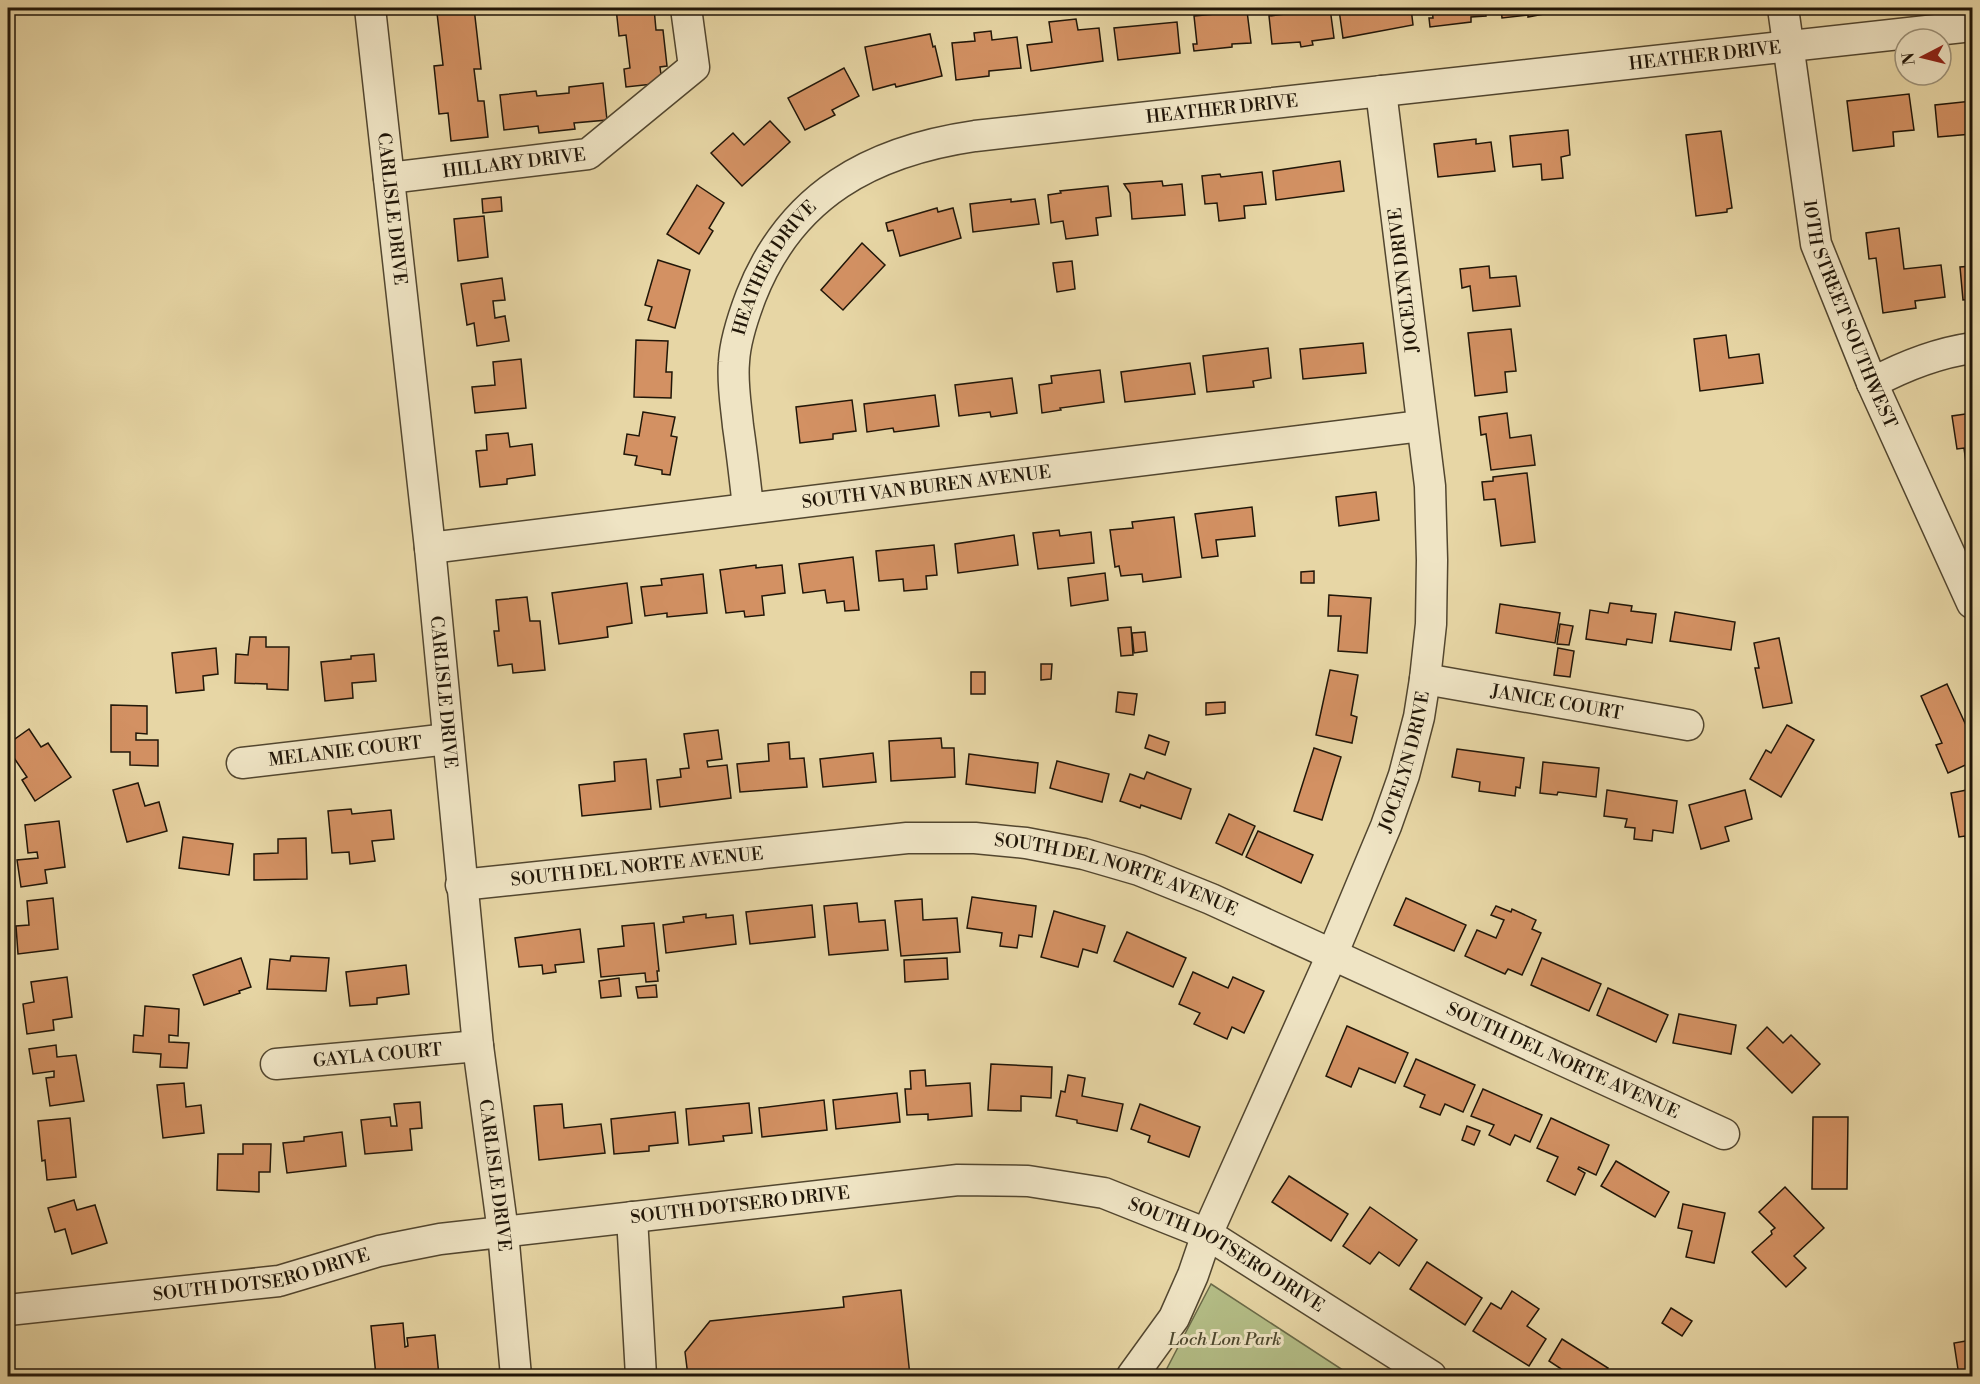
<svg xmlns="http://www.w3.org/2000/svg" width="1980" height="1384" font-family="'Libre Bodoni',serif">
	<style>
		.green { fill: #b4be87; stroke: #6a6a48; stroke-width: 1.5 }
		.building { fill: #d39163; stroke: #211608; stroke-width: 1.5 }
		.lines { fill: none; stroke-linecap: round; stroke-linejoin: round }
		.minor-casing { stroke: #52462f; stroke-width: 33 }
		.minor { stroke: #efe4c4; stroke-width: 30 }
		.labels { text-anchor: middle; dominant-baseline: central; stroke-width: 6; stroke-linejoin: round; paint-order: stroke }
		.street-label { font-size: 18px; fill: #211608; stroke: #efe4c4 }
		.park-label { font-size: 18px; font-style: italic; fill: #4d482e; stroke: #efe4c4 }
	</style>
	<rect width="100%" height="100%" fill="#e7d6a5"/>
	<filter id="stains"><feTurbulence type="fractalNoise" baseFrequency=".00333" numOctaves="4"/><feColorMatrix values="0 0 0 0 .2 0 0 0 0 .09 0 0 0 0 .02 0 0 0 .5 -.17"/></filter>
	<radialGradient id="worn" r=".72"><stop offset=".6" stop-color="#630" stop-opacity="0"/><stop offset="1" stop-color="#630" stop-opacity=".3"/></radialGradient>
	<polygon class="green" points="1211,1284 1352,1376 1163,1376"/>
	<g class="building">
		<polygon points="428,8 474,8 481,69 474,69 478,101 484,101 488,137 451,141 448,113 439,114 434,66 443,65 437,13 429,14"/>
		<polygon points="616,8 654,8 656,30 663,30 667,66 660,67 662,83 626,87 624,69 630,68 626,35 619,36"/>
		<polygon points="1330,8 1334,38 1312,41 1313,45 1301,47 1300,42 1272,44 1269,16"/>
		<polygon points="1359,8 1411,8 1413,25 1343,38 1339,10"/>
		<polygon points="1432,8 1485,8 1486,16 1471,17 1471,22 1430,27 1429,18 1433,18"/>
		<polygon points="1501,8 1560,8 1560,11 1528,17 1528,15 1502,18"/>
		<polygon points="1247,11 1251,43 1232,44 1232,47 1194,51 1193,44 1197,44 1194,16"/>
		<polygon points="1076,19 1078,30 1099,28 1103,61 1031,71 1027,45 1052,42 1049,22"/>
		<polygon points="1177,22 1180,53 1118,60 1114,28"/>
		<polygon points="991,31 992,40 1017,37 1021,68 989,71 989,76 956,80 952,43 975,41 974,33"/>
		<polygon points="930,34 933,47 935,46 942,76 896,87 895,84 873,90 865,47"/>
		<polygon points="844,68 859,96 832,110 835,115 805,130 788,98"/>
		<polygon points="603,83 607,120 574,123 575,129 539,133 538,126 504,130 500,95 536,91 537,96 569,93 569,87"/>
		<polygon points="1909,94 1914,130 1893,132 1894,146 1853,151 1847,101"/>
		<polygon points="1972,101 1972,134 1938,137 1935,105"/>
		<polygon points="770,121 790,142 742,186 711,153 733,133 744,145"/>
		<polygon points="1568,130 1570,155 1561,157 1563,178 1542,180 1541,164 1513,167 1510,136"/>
		<polygon points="1721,131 1732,208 1727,209 1727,212 1696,216 1686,135"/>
		<polygon points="1476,139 1476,144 1491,142 1495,171 1438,177 1434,144"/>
		<polygon points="1340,161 1344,191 1276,200 1273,171"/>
		<polygon points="1262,172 1266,204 1244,206 1245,218 1219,221 1217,203 1205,204 1202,176 1220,174 1221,177"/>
		<polygon points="1162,181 1163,186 1182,184 1185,215 1132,219 1130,193 1124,184"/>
		<polygon points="697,185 724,203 709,228 713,231 699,254 667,234"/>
		<polygon points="1108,186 1111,216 1096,218 1098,235 1066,239 1063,221 1051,223 1048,195 1061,193 1060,191"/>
		<polygon points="501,197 502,211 483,213 482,199"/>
		<polygon points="1011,199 1011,202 1035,199 1039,224 973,232 970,204"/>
		<polygon points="937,208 938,212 953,208 961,238 900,256 893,230 888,231 886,223"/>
		<polygon points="484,216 488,257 458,261 454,219"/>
		<polygon points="1899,228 1904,269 1941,265 1945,297 1915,301 1916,308 1883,313 1876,258 1869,259 1866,233"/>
		<polygon points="862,243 885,265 843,310 821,290"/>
		<polygon points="658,260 690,270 675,328 648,320 652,307 645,305"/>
		<polygon points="1072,261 1075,289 1057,292 1053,263"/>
		<polygon points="1489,266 1490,278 1516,276 1520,306 1473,311 1470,286 1462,288 1460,269"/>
		<polygon points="1972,266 1972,299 1963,300 1960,267"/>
		<polygon points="502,278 505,300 493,301 495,318 505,316 509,341 477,346 474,323 467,325 461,284"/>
		<polygon points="1511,329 1516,371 1505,372 1507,392 1475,396 1468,333"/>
		<polygon points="1726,335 1729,358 1759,354 1763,383 1700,391 1694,339"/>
		<polygon points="636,340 668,341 666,372 672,372 671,398 634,397"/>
		<polygon points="1363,343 1366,373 1303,379 1300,349"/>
		<polygon points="1268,348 1271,378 1253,381 1254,387 1207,392 1203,356"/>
		<polygon points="521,359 526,408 475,413 472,387 495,385 493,362"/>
		<polygon points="1190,363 1195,394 1125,402 1121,372"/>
		<polygon points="1100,370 1104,402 1060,408 1061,410 1042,413 1039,385 1052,383 1051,376"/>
		<polygon points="1012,378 1017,413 991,417 990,412 959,416 955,385"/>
		<polygon points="935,395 939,426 894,432 893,428 867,432 864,404"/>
		<polygon points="852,400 856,431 833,434 833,439 800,443 796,407"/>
		<polygon points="643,412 675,417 671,436 677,437 670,475 662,474 662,470 635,465 637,456 624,454 627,434 639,436"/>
		<polygon points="1507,413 1510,438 1531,435 1535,465 1491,470 1486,434 1481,435 1479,417"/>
		<polygon points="1972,413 1972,485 1969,485 1964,448 1957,449 1952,416"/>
		<polygon points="508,433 510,447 532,444 535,475 507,479 507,484 480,487 476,451 487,450 486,435"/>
		<polygon points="1527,473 1535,542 1501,546 1495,499 1484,500 1482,482 1493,481 1493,477"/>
		<polygon points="1376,492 1379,520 1339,526 1336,497"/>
		<polygon points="1252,507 1255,536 1216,540 1218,556 1202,558 1195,514"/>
		<polygon points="1174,517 1181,577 1143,582 1142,574 1121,576 1119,566 1115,567 1110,530 1133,528 1132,522"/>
		<polygon points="1059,530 1060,536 1091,532 1094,563 1038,569 1033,533"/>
		<polygon points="1014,535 1018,565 958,573 955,544"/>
		<polygon points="934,545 937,575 926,576 927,589 904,591 903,579 879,581 876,551"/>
		<polygon points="853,557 859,610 845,611 844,601 827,603 825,590 803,593 799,564"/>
		<polygon points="756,565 756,568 782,565 785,593 762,596 764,615 745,617 744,611 726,613 720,570"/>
		<polygon points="1314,571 1314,583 1301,583 1301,572"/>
		<polygon points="1105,573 1108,600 1071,606 1068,578"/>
		<polygon points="703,574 707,613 667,617 667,613 645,616 641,587 662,585 661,579"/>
		<polygon points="627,583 632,623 607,627 608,637 559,644 552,593"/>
		<polygon points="1329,595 1371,598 1367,653 1338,651 1341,616 1328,616"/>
		<polygon points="527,597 530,621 540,621 545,670 513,673 512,664 498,666 494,631 499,631 496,600"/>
		<polygon points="1610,603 1632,606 1631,611 1656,614 1652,643 1627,639 1626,645 1586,639 1590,610 1608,613"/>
		<polygon points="1500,604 1560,613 1555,643 1496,633"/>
		<polygon points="1675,612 1735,622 1731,650 1670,641"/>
		<polygon points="1560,624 1573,626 1569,645 1557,644"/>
		<polygon points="1131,627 1133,655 1121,656 1118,628"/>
		<polygon points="1145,632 1147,651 1134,653 1132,633"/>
		<polygon points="250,637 266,637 266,647 289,647 288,690 267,689 267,684 235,683 236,654 248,655"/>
		<polygon points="1779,638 1792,703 1763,708 1755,668 1759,668 1754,643"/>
		<polygon points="216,648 218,674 203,676 204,690 176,693 172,653"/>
		<polygon points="1558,648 1574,651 1570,677 1554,675"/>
		<polygon points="374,654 376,681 352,683 353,698 325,701 321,662 351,659 351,656"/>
		<polygon points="1041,664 1052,664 1051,679 1041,680"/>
		<polygon points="1330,670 1358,675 1351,715 1357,717 1352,743 1316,735"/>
		<rect x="971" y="672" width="14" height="22"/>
		<polygon points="1947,684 1970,734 1966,735 1972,749 1972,762 1948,773 1936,745 1942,743 1921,696"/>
		<polygon points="1118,692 1137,694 1134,715 1116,712"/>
		<polygon points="1225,702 1225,713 1206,715 1206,703"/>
		<polygon points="111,705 147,706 147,734 136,733 136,740 158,740 158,766 130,765 130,752 111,752"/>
		<polygon points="1787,725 1814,740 1781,797 1750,779 1766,750 1771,753"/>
		<polygon points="29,729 41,747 48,743 71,777 35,801 22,780 27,777 8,749 8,744"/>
		<polygon points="718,730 722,759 707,761 708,767 727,765 731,798 660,807 657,780 681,777 680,769 689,768 684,734"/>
		<polygon points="1149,735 1169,742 1165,755 1145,748"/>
		<polygon points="941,738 942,748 954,748 955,777 891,781 889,741"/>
		<polygon points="789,742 790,759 804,758 807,787 740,792 737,764 769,761 768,744"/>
		<polygon points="1314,748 1341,757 1322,820 1294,811"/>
		<polygon points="1457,749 1524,758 1520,788 1516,787 1515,796 1479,791 1480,782 1452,777"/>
		<polygon points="873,753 876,782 823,787 820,759"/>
		<polygon points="969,754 1038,763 1035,793 966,784"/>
		<polygon points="646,759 651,809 582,816 579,785 615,781 614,762"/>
		<polygon points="1057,761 1109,774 1102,802 1050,788"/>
		<polygon points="1543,762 1599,768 1596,797 1558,792 1557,795 1540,793"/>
		<polygon points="1147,772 1191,789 1181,819 1141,805 1140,808 1120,801 1130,774 1144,779"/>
		<polygon points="138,783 145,806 159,802 167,831 127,842 113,790"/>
		<polygon points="1972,789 1972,853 1968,854 1965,836 1959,837 1951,793"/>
		<polygon points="1607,790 1677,801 1673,833 1653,830 1652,841 1634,839 1635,828 1625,827 1627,819 1604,816"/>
		<polygon points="1745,790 1752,819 1725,827 1729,841 1701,849 1689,805"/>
		<polygon points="351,809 352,814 391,810 394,839 372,841 375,861 350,864 349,852 332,853 328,811"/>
		<polygon points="1229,814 1255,826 1242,855 1216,843"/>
		<polygon points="59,821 65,867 45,870 47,883 21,887 17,860 38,858 37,852 28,853 25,825"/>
		<polygon points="1258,831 1313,855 1301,883 1246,857"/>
		<polygon points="183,837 233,844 229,875 179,868"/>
		<polygon points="306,838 307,879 254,880 254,854 278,853 278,839"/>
		<polygon points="1972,883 1972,928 1968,884"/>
		<polygon points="972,897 1036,906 1032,937 1019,935 1017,948 1000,946 1002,933 967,928"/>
		<polygon points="53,898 58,949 18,954 16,926 29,925 27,901"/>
		<polygon points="1406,898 1466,925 1454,951 1394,925"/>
		<polygon points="922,899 923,920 957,918 960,952 901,956 895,901"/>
		<polygon points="857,903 859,922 885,920 888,950 829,955 824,906"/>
		<polygon points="812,905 815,937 750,944 746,912"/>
		<polygon points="1496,906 1511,912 1512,909 1536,920 1532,929 1541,933 1522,975 1508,969 1505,974 1465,956 1477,930 1496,938 1504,920 1491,915"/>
		<polygon points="1054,911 1105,926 1097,953 1083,949 1078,967 1041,957"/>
		<polygon points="706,914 706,918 733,915 736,944 666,953 663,925 684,922 683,917"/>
		<polygon points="654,923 659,971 657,971 658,981 646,982 645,973 601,977 598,949 624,946 622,926"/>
		<polygon points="580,929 584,962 555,965 556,972 543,974 542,965 519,967 515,938"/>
		<polygon points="1127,932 1186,958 1173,987 1114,961"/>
		<polygon points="291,956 329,958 326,991 267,989 270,959 290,961"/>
		<polygon points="241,958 251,987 239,991 240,993 204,1005 193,975"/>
		<polygon points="947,958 948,979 905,982 904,960"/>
		<polygon points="1542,958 1601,984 1589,1011 1531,985"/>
		<polygon points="406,965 409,994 377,998 377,1004 350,1006 346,972"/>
		<polygon points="1193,972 1228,988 1233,977 1264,991 1244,1033 1232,1027 1227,1039 1194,1024 1200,1013 1179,1004"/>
		<polygon points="67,977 72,1017 53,1020 54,1030 27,1034 23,1004 34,1002 31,982"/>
		<polygon points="619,978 621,996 601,998 599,981"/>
		<polygon points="656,985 657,997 638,998 636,987"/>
		<polygon points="1608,988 1668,1015 1656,1042 1597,1015"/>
		<polygon points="145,1006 179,1009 178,1036 169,1035 169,1042 189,1043 187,1068 160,1067 161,1054 133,1052 134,1035 143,1036"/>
		<polygon points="1679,1014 1736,1025 1731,1054 1673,1043"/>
		<polygon points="1347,1026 1408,1053 1395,1083 1359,1068 1351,1087 1326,1076"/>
		<polygon points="1767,1027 1783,1043 1791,1035 1820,1064 1792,1093 1747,1048"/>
		<polygon points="56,1045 57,1057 76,1055 84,1101 50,1106 46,1078 54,1077 54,1071 33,1074 29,1049"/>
		<polygon points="1416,1059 1475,1085 1463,1112 1445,1104 1440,1115 1420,1107 1425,1095 1404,1086"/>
		<polygon points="991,1064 1052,1067 1051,1098 1021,1096 1021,1111 988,1110"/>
		<polygon points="925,1070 926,1086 970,1083 972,1116 928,1120 928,1114 907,1115 905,1089 911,1089 910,1071"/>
		<polygon points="1068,1075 1085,1078 1082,1096 1123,1104 1117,1131 1077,1123 1077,1120 1056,1116 1061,1091 1065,1092"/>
		<polygon points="184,1083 186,1107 201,1105 204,1133 163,1138 157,1085"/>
		<polygon points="1483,1089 1542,1115 1530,1142 1515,1135 1510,1145 1489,1135 1494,1125 1471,1116"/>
		<polygon points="897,1093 900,1122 836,1129 833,1100"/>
		<polygon points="824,1100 827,1130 762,1137 759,1108"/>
		<polygon points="420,1102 422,1128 410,1129 412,1150 365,1154 361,1120 390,1117 391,1126 397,1126 394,1104"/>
		<polygon points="749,1103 752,1133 723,1136 724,1141 689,1145 686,1109"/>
		<polygon points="562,1104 564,1128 601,1124 605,1153 539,1160 534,1106"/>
		<polygon points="1140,1104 1200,1127 1189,1157 1148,1142 1150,1136 1131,1129"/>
		<polygon points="675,1112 678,1143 649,1146 649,1151 614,1154 611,1119"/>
		<polygon points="1813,1117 1848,1117 1847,1189 1812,1189"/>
		<polygon points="70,1118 76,1177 47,1180 45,1160 42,1161 38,1121"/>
		<polygon points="1551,1118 1609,1145 1596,1175 1579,1167 1578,1169 1585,1173 1575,1195 1547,1181 1558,1157 1537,1148"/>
		<polygon points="1467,1126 1480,1131 1474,1145 1462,1140"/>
		<polygon points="342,1132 346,1166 287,1173 283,1143 304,1141 304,1137"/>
		<polygon points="243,1144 271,1144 270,1172 259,1172 259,1192 217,1190 218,1154 243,1154"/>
		<polygon points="1616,1161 1669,1192 1655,1217 1601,1186"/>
		<polygon points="1289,1176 1348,1214 1331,1241 1272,1202"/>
		<polygon points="1785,1187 1824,1228 1794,1256 1806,1268 1786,1287 1752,1252 1772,1234 1771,1231 1775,1228 1759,1212"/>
		<polygon points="74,1200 77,1210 95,1205 107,1243 72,1254 65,1229 55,1232 48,1208"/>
		<polygon points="1683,1204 1725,1213 1714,1263 1686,1257 1692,1231 1678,1228"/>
		<polygon points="1370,1207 1417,1240 1399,1266 1379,1252 1370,1264 1343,1246"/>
		<polygon points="1427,1262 1482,1298 1465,1325 1410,1289"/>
		<polygon points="901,1290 910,1376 688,1376 685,1352 710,1321 844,1307 843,1297"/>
		<polygon points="1512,1291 1539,1309 1527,1326 1546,1339 1529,1366 1473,1331 1491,1303 1501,1309"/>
		<polygon points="1671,1308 1692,1321 1682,1336 1662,1323"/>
		<polygon points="403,1323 405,1347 408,1346 407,1338 435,1335 439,1376 376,1376 371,1326"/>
		<polygon points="1562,1339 1608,1368 1603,1376 1568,1376 1569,1374 1549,1361"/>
		<polygon points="1972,1340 1972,1374 1959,1376 1954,1343"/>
	</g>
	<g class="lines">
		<defs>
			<g id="minor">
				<path id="s1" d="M370,8L430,548L478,1046L503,1232L516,1376"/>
				<path id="s2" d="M1783,8L1816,244L1872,383L1972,603"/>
				<path id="s3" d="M389,178L588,154L694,67L686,8"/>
				<path d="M1872,383C1904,366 1937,353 1972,348"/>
				<path id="s4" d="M748,507C745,480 742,453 738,426C736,405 732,383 734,362C735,340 743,317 751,296C791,194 872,151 975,136L1972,26"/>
				<path id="s5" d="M430,548L1421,426"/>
				<path id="s6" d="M1425,679L1688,725"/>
				<path id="s7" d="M242,763L448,739"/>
				<path id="s8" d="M461,885L907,838H975L1026,843L1084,854L1139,870L1211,899L1724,1134"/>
				<path id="s9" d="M276,1064L478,1046"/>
				<polyline points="632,1217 641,1376"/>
				<path id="s10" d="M8,1310L279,1281L379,1251L440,1239L958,1180L1028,1181L1104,1193L1207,1234L1431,1376"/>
				<path id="s11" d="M1132,1376L1174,1318L1193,1275L1207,1234L1332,955L1386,826L1404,775L1419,717L1425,679L1431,624L1432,560L1430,486L1381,91"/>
			</g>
		</defs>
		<use href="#minor" class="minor-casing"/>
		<use href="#minor" class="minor"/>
	</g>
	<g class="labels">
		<g class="street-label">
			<text stroke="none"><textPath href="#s4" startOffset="1239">HEATHER DRIVE</textPath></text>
			<text stroke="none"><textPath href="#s4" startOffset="753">HEATHER DRIVE</textPath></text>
			<text stroke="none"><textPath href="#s3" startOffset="126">HILLARY DRIVE</textPath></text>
			<text stroke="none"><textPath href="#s1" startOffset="202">CARLISLE DRIVE</textPath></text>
			<text stroke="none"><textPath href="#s4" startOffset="250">HEATHER DRIVE</textPath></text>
			<text transform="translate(1404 280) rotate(-97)">JOCELYN DRIVE</text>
			<text stroke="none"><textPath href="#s2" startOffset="315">10TH STREET SOUTHWEST</textPath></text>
			<text stroke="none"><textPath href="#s5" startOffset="500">SOUTH VAN BUREN AVENUE</textPath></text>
			<text stroke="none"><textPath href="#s1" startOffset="688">CARLISLE DRIVE</textPath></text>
			<text stroke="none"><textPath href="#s6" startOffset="134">JANICE COURT</textPath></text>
			<text stroke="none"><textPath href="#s7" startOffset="104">MELANIE COURT</textPath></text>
			<text stroke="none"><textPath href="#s11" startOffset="675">JOCELYN DRIVE</textPath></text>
			<text stroke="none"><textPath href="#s8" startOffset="177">SOUTH DEL NORTE AVENUE</textPath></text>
			<text stroke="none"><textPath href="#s8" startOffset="663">SOUTH DEL NORTE AVENUE</textPath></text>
			<text stroke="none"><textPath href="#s9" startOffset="102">GAYLA COURT</textPath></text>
			<text stroke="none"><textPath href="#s8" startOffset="1149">SOUTH DEL NORTE AVENUE</textPath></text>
			<text stroke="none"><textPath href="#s1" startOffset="1174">CARLISLE DRIVE</textPath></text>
			<text stroke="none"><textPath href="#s10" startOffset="741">SOUTH DOTSERO DRIVE</textPath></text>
			<text stroke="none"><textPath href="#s10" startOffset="1245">SOUTH DOTSERO DRIVE</textPath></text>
			<text stroke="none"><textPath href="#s10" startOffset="256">SOUTH DOTSERO DRIVE</textPath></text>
		</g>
		<g class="park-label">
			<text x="1225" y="1339">Loch Lon Park</text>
		</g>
	</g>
	<rect width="1980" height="1384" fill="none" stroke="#e7d6a5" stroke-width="30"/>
	<rect x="9" y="9" width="1962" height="1366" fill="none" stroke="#211608" stroke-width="3"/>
	<rect x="15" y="15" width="1950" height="1354" fill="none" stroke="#211608" stroke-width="1.5"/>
	<g transform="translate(1923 57) rotate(263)"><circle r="28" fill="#efe4c4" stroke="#9d9279" stroke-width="1.5"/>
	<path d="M0-4.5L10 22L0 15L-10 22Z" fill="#8f2418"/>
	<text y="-9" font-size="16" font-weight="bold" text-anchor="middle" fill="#211608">N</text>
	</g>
	<rect width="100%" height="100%" filter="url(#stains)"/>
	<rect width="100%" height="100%" fill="url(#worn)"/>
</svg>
